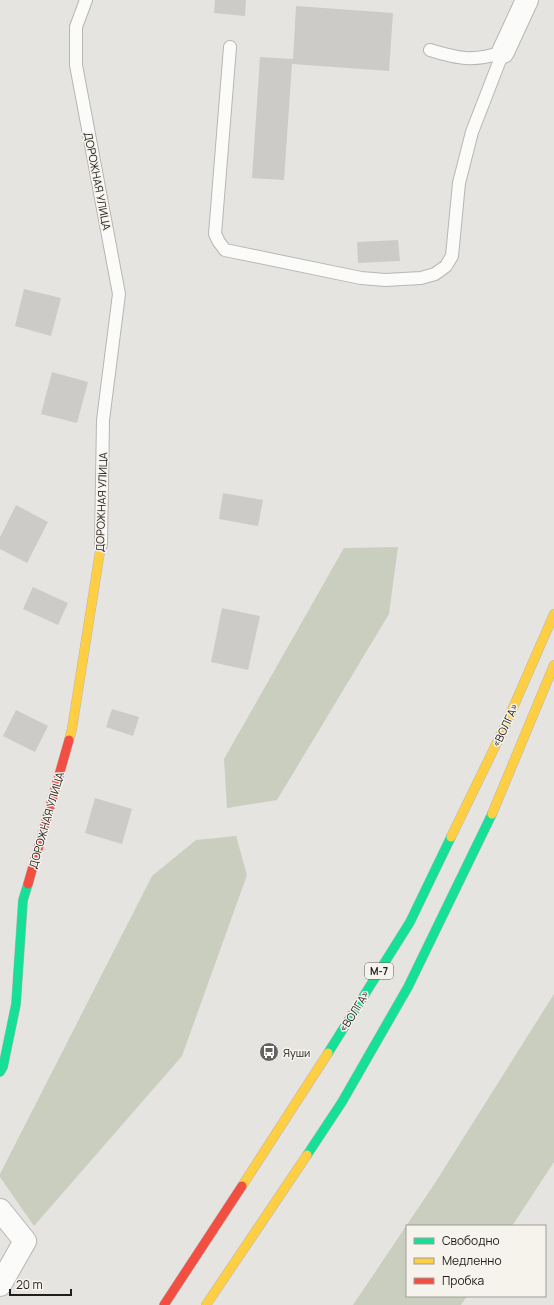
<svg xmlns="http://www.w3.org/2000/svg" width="554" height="1305" font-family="Manrope,sans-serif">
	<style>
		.green { fill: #c9cebf }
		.building { fill: #cdcbc8 }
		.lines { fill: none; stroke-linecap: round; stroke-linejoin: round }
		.lane-casing { stroke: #b7b6b3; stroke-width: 14 }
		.street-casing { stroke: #b7b6b3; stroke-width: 24 }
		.fast-casing { stroke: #b7b6b3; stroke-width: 10 }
		.slow-casing { stroke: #b7b6b3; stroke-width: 10 }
		.jam-casing { stroke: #b7b6b3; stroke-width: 10 }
		.lane { stroke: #fbfbfa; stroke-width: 12 }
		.street { stroke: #fbfbfa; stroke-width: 22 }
		.fast { stroke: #16e098; stroke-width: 9 }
		.slow { stroke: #ffcf43; stroke-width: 9 }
		.jam { stroke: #f24e42; stroke-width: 9 }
		.labels { text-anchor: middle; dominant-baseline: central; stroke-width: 3; stroke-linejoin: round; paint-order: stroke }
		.shield { fill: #f6f2ec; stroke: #605e5a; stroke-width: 1 }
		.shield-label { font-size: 10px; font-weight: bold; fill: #1f1e1c }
		.street-label { font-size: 11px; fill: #1f1e1c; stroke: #f6f2ec }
		.poi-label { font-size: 11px; fill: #1f1e1c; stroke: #f6f2ec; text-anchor: start }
	</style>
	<rect width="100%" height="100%" fill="#e6e4e1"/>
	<g class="green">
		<polygon points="398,547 389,614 277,800 227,808 224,759 344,548"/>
		<polygon points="236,836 247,875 182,1056 34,1226 0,1177 0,1174 152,876 196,840"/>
		<polygon points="554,994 554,1162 512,1226 407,1226 407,1296 467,1296 461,1305 353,1305 435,1183"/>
	</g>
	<g class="building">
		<polygon points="215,0 246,0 245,16 214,13"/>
		<polygon points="296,6 393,13 389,71 292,64 284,180 252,178 260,57 293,59"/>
		<polygon points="398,240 400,261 358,263 357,242"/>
		<polygon points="24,289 61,298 51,336 15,326"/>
		<polygon points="52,372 88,382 77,423 41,414"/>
		<polygon points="223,493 263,500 258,526 219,519"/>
		<polygon points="16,505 48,522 27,563 0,549 0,537"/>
		<polygon points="33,587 68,603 58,625 23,609"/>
		<polygon points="222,608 260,616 248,670 211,662"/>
		<polygon points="112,709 139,717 133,736 106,727"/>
		<polygon points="16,710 48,726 35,752 3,736"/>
		<polygon points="95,798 132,809 122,844 85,833"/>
	</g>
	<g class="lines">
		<defs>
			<g id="lane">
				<polyline points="86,0 76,27 76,65 119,294 103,420 101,545"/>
				<polyline points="230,47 215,234 219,242 225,250 361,278 385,280 421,278 435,274 446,266 452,256 459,183 472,132 503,52"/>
				<path d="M430,50C460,59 473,62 503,52"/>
			</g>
			<g id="street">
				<polyline points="503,52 527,0"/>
				<polyline points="0,1210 25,1241 0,1285"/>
			</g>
			<g id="fast">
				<polyline points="328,1053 410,922 451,837"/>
				<polyline points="0,1072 3,1067 16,1004 23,900 28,884"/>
				<polyline points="307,1155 342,1102 408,987 492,814"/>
			</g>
			<g id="slow">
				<polyline points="69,740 72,729 101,545"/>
				<polyline points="492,814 554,665"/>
				<polyline points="451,837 505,726 554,614"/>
				<polyline points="242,1186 328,1053"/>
				<polyline points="206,1305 307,1155"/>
			</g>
			<g id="jam">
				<polyline points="28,884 69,740"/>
				<polyline points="164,1305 242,1186"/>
			</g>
		</defs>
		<use href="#lane" class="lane-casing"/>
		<use href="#street" class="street-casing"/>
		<use href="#fast" class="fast-casing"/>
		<use href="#slow" class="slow-casing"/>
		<use href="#jam" class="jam-casing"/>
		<use href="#lane" class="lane"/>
		<use href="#street" class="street"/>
		<use href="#fast" class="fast"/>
		<use href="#slow" class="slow"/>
		<use href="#jam" class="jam"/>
	</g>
	<defs>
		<symbol id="bus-disc" viewBox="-11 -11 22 22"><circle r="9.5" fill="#656361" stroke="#f6f2ec"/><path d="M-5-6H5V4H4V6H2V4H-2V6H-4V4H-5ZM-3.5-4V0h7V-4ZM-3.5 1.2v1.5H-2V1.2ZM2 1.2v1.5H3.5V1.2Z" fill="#fff"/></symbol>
	</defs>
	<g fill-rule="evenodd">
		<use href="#bus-disc" x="258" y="1041" width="22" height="22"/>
	</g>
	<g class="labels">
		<rect class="shield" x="365" y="963" width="28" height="16" rx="3"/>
		<g class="shield-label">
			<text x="379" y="971">М-7</text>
		</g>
		<g class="street-label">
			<text transform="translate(98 181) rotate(79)">ДОРОЖНАЯ УЛИЦА</text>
			<text transform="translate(101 502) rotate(-88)">ДОРОЖНАЯ УЛИЦА</text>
			<text transform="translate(505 725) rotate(-65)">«ВОЛГА»</text>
			<text transform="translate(46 820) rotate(-74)">ДОРОЖНАЯ УЛИЦА</text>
			<text transform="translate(354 1011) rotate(-58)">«ВОЛГА»</text>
		</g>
		<g class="poi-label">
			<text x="283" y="1052">Яуши</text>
		</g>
	</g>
	<rect x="406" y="1225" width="140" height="72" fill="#f6f2ec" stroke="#a09d99"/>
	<rect x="414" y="1238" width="20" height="6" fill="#16e098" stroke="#a09d99"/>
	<text x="442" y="1245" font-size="12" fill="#1f1e1c">Свободно</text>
	<rect x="414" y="1258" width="20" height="6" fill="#ffcf43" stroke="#a09d99"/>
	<text x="442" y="1265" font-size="12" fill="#1f1e1c">Медленно</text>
	<rect x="414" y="1278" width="20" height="6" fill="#f24e42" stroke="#a09d99"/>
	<text x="442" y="1285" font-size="12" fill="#1f1e1c">Пробка</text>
	<path d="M10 1289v6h61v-6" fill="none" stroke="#1f1e1c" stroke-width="2"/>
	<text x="16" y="1289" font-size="12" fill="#1f1e1c" stroke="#f6f2ec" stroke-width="3" paint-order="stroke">20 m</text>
</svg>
